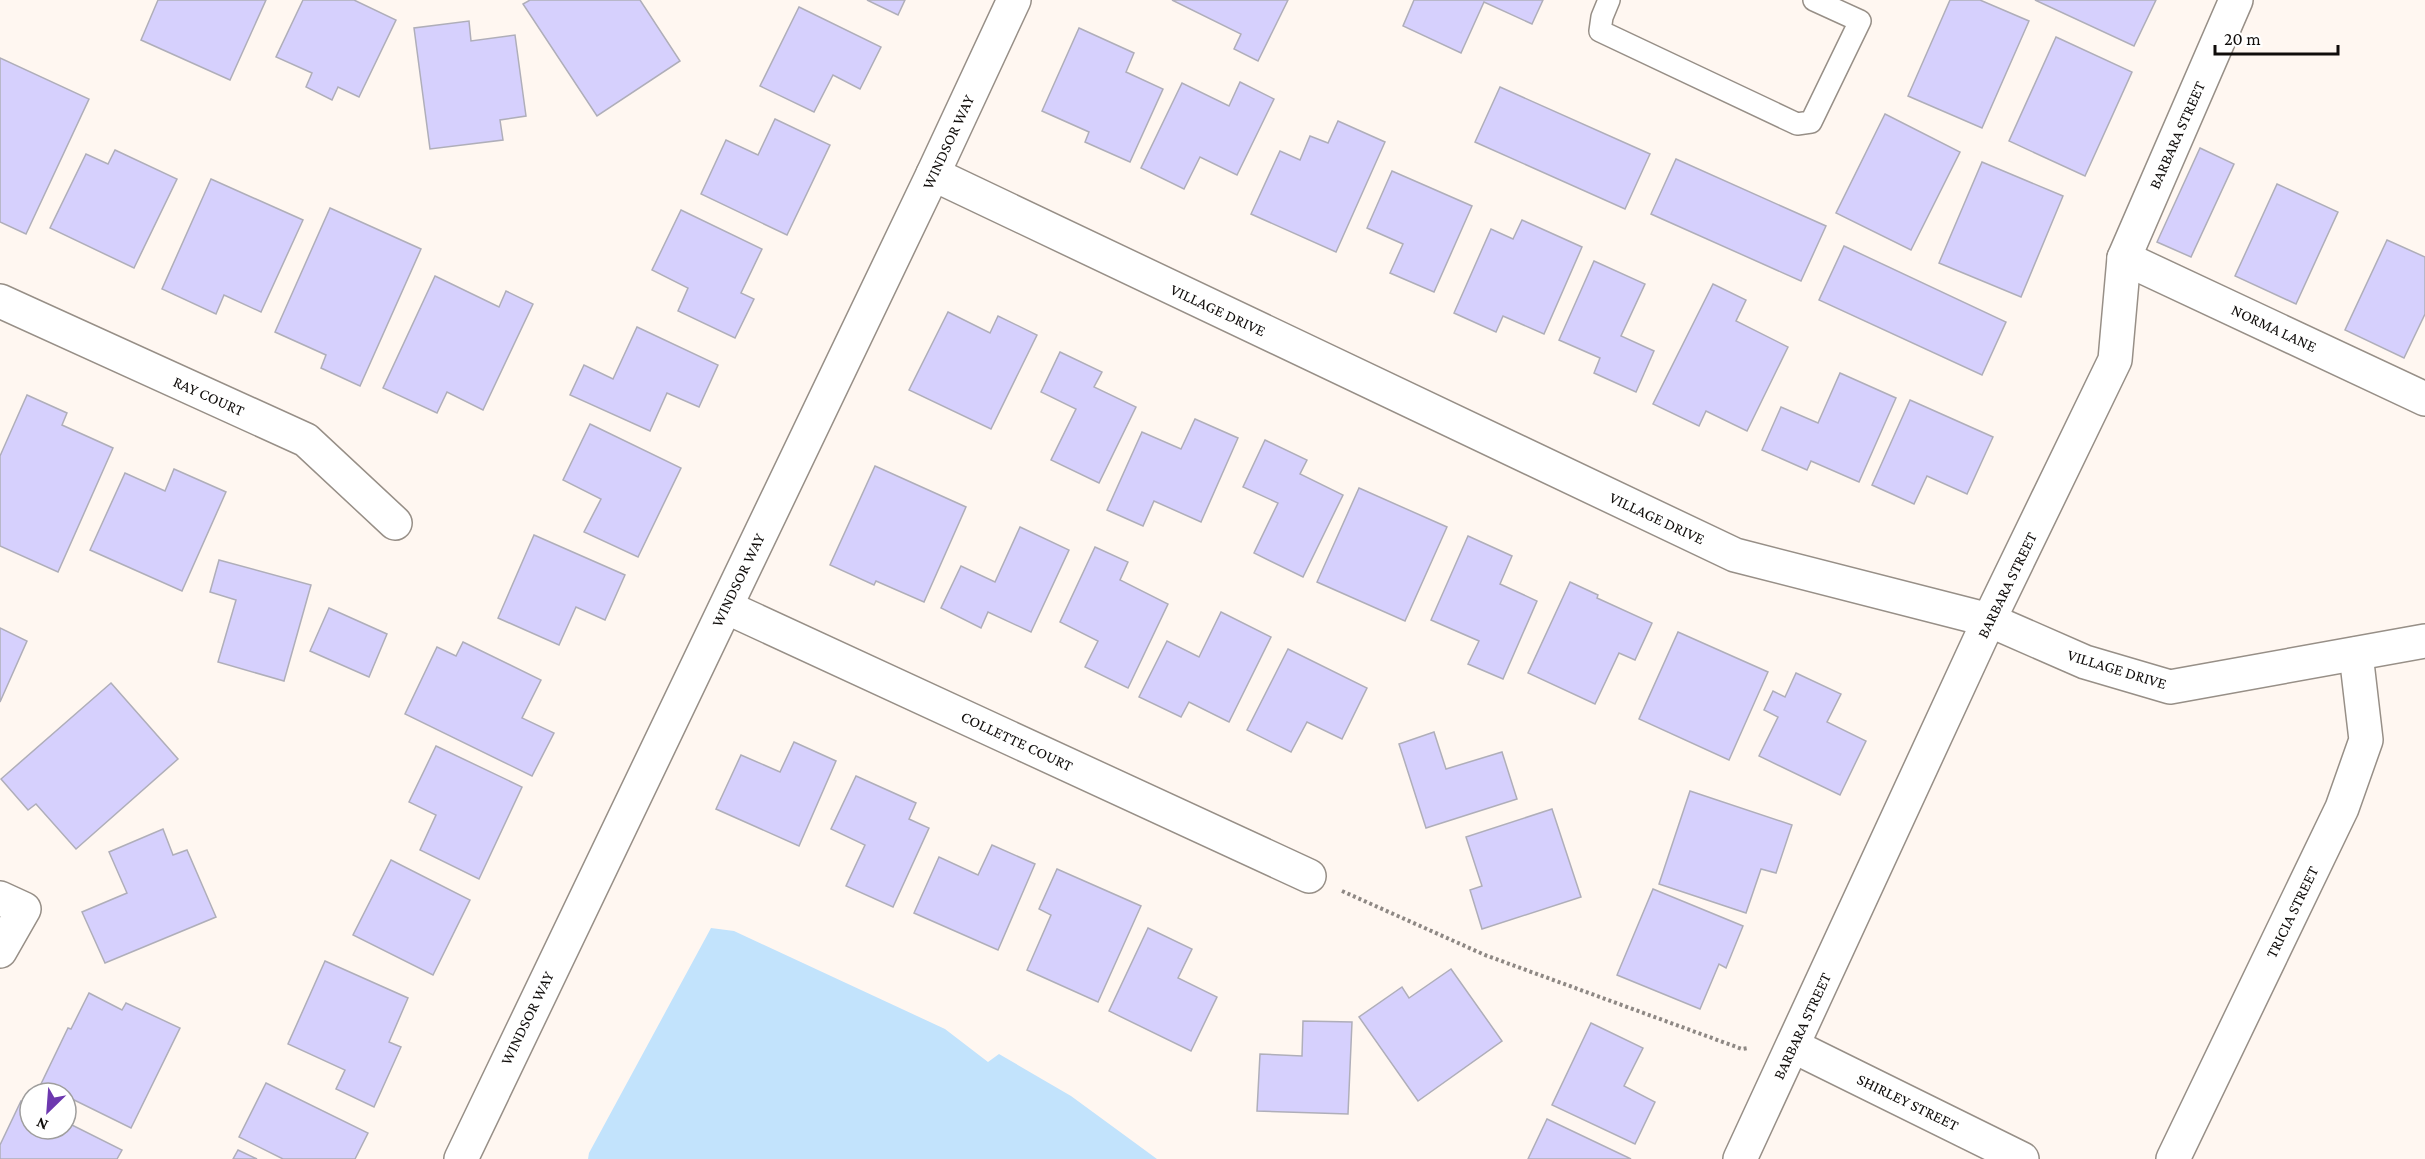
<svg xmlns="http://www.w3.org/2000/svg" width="2425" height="1159" font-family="'Crimson Pro',serif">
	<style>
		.water { fill: #c2e3fc }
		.building { fill: #d6d0fd; stroke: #afaeb9; stroke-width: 1.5 }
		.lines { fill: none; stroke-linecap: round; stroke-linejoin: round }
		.lane-casing { stroke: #978f87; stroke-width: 24 }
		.street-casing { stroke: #978f87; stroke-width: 36 }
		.path { stroke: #8e8884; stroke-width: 4; stroke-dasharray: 3 3; stroke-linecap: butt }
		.lane { stroke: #fff; stroke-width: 21 }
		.street { stroke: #fff; stroke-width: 33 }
		.labels { text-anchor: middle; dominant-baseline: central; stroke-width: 6; stroke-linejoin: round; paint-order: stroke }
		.street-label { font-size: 16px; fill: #100d0b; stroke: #fff }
	</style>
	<rect width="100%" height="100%" fill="#fff7f1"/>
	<polygon class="water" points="711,928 734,931 945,1029 988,1062 999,1054 1071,1096 1157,1159 588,1159 589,1153"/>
	<g class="building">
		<polygon points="158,0 266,0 230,80 141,40"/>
		<polygon points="303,0 354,0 396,20 359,97 338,87 332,100 306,87 312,73 276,57"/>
		<polygon points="530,0 640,0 680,61 597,116 523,4"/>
		<polygon points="867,0 905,0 898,15"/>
		<polygon points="1172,0 1288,0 1258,61 1234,49 1241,34"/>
		<polygon points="1414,0 1543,0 1532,24 1484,2 1461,53 1403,26"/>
		<polygon points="1950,0 1980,0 2029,21 1982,128 1908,96"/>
		<polygon points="2035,0 2156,0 2134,46"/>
		<polygon points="799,7 881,47 860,89 833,75 814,112 760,86"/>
		<polygon points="469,21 471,41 515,35 526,116 500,120 503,140 430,149 414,28"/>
		<polygon points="1079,28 1134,53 1126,72 1163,89 1130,162 1085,142 1089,132 1042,111"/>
		<polygon points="2056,37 2132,72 2085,176 2009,141"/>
		<polygon points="0,58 89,99 26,234 0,222"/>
		<polygon points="1240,82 1274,99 1237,175 1200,157 1184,189 1141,168 1182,83 1229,106"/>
		<polygon points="1500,87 1650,154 1625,209 1475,142"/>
		<polygon points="1885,114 1960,152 1911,250 1836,213"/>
		<polygon points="775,119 830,145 787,235 701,194 726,140 758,155"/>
		<polygon points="1338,121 1385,142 1336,252 1251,214 1280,151 1300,160 1310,136 1328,143"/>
		<polygon points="2200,148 2234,164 2191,257 2157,242"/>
		<polygon points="115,150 177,179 134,268 50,228 86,154 108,164"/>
		<polygon points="1676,159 1826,226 1801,281 1651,214"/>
		<polygon points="1982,162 2063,196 2021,297 1939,263"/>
		<polygon points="1392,171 1472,206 1434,292 1390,273 1403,244 1367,228"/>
		<polygon points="211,179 303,220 261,312 224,295 216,314 162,289"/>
		<polygon points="2277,184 2338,212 2296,304 2235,276"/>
		<polygon points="330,208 421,249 360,386 321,368 326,355 275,332"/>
		<polygon points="681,210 762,249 741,293 754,299 735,338 678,311 688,288 652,270"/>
		<polygon points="1522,220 1582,247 1544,334 1503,316 1496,332 1454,313 1491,229 1513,239"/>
		<polygon points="2387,240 2425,257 2425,314 2404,358 2345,330"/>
		<polygon points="1844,246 2006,322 1982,375 1819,300"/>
		<polygon points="1594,261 1645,284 1621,336 1654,351 1636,392 1594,373 1600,358 1559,340"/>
		<polygon points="435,276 499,307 506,291 533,304 483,410 447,392 437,413 383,388"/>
		<polygon points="1713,284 1746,300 1736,321 1788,347 1747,431 1706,411 1699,426 1653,404"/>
		<polygon points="948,312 990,333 998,316 1037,335 991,429 909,390"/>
		<polygon points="637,327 718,365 699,407 667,393 650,431 570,395 584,365 613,379"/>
		<polygon points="1060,352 1102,372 1094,387 1136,407 1099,483 1051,460 1076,409 1041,392"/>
		<polygon points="1840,373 1896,398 1859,482 1811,461 1807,470 1762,450 1781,407 1818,423"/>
		<polygon points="27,395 67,413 62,425 113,448 58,572 0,546 0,456"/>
		<polygon points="1910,400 1993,437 1967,494 1927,476 1914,504 1872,485"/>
		<polygon points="1195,419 1238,438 1201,522 1154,501 1143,526 1107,510 1142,432 1181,449"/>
		<polygon points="590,424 681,468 638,557 584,532 601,499 563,480"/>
		<polygon points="1265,440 1307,460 1300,474 1343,495 1303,577 1254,553 1278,503 1243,487"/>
		<polygon points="875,466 966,507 924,602 876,581 874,585 830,565"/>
		<polygon points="174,469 226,492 182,591 90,550 125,473 165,491"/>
		<polygon points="1359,488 1447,527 1405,621 1317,582"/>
		<polygon points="1020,527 1069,550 1031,632 988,612 981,628 941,608 961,566 995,582"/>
		<polygon points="534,535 625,575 605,620 576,607 559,645 498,618"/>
		<polygon points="1468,536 1512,556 1500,584 1537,601 1503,679 1468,664 1479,641 1431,620"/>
		<polygon points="1095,547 1128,562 1120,580 1168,604 1128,688 1085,667 1098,641 1060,622"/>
		<polygon points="219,560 311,585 284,681 218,662 236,600 210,592"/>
		<polygon points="1570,582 1598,595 1597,598 1652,623 1635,660 1619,653 1595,704 1528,673"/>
		<polygon points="329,608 387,634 369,677 310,651"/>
		<polygon points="1221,612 1271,637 1229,722 1189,702 1181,717 1139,697 1167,641 1199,657"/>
		<polygon points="0,628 27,641 0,702"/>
		<polygon points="1678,632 1768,672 1729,760 1639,719"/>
		<polygon points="463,642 541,680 522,718 554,733 532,776 405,714 437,647 456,656"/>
		<polygon points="1288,649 1367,688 1342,739 1307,722 1291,752 1247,730"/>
		<polygon points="1796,673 1841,694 1827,722 1866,741 1840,795 1759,756 1778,717 1764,710 1773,691 1785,697"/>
		<polygon points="111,683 178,759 76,849 36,804 28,810 1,779"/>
		<polygon points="1434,732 1446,769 1502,752 1517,799 1426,828 1399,744"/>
		<polygon points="794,742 836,761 799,846 716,809 741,755 780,772"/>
		<polygon points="436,746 522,787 479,879 420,850 436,815 409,802"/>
		<polygon points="856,776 916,803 909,819 929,828 893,907 846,886 865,845 831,829"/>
		<polygon points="1690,791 1792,825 1776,873 1761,869 1746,913 1659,884"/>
		<polygon points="1552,809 1581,897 1482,929 1470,890 1482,886 1466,837"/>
		<polygon points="163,829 173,855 187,850 216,917 105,963 82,912 127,893 109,852"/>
		<polygon points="992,845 1035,864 998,950 914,913 939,857 978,875"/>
		<polygon points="391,860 470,900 433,975 353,935"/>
		<polygon points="1057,869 1141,906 1098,1002 1027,970 1051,915 1039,909"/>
		<polygon points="1653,889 1743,926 1726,968 1719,964 1700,1009 1617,975"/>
		<polygon points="1148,928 1192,949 1178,978 1217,997 1191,1051 1109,1011"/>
		<polygon points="325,961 408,998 389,1042 401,1047 374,1107 336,1089 345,1070 288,1044"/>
		<polygon points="1451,969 1502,1041 1418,1101 1359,1017 1402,987 1409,998"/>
		<polygon points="89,993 122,1010 126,1003 180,1028 131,1128 66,1096 66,1093 59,1093 41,1084 68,1028 71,1029"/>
		<polygon points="1303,1021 1352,1022 1348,1114 1257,1111 1260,1054 1302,1056"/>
		<polygon points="1591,1023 1643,1048 1624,1086 1655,1102 1635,1144 1552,1105"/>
		<polygon points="266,1083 368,1133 355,1159 283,1159 239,1137"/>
		<polygon points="21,1101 30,1105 30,1129 66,1129 66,1122 122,1150 117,1159 0,1159 0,1145"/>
		<polygon points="1547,1119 1631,1159 1528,1159"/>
		<polygon points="238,1150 257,1159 233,1159"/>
	</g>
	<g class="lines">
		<defs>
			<polyline id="lane" points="1609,0 1602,17 1600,31 1797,124 1811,122 1860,21 1814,0"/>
			<g id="street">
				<polyline points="933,174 1735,555 1989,620 2085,662 2170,687 2425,641"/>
				<polyline points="2124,258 2425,399"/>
				<polyline points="0,301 306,440 395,523"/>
				<polyline points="726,607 1309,876"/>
				<polyline points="0,898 24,909 0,951"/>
				<polyline points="1793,1046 2022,1159"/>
				<polyline points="461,1159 933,174 1014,0"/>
				<polyline points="1740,1159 1989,620 2115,360 2124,258 2236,0"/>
				<polyline points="2173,1159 2342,808 2366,740 2356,654"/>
			</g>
		</defs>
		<use href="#lane" class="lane-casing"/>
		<use href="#street" class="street-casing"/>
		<polyline class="path" points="1342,891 1485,955 1742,1049 1748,1048"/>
		<use href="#lane" class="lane"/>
		<use href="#street" class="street"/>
	</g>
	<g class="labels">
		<g class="street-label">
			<text transform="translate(2177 135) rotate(-66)">BARBARA STREET</text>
			<text transform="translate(948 142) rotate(-65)">WINDSOR WAY</text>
			<text transform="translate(1218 310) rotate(25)">VILLAGE DRIVE</text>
			<text transform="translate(2274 328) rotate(25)">NORMA LANE</text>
			<text transform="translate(209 396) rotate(24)">RAY COURT</text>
			<text transform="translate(1657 518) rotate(25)">VILLAGE DRIVE</text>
			<text transform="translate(738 580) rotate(-64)">WINDSOR WAY</text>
			<text transform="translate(2007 585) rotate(-64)">BARBARA STREET</text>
			<text transform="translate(2117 669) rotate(17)">VILLAGE DRIVE</text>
			<text transform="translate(1017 741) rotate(25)">COLLETTE COURT</text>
			<text transform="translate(2292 912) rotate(-64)">TRICIA STREET</text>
			<text transform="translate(527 1018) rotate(-64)">WINDSOR WAY</text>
			<text transform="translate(1802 1026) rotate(-65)">BARBARA STREET</text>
			<text transform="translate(1908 1102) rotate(26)">SHIRLEY STREET</text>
		</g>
	</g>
	<g transform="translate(48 1111) rotate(205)"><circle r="28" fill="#ffffff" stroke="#9f9e9d" stroke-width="1.5"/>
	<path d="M0-4.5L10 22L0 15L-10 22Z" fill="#6d38af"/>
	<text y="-9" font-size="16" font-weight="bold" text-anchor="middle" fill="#100d0b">N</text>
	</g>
	<path d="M2215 45v9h123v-9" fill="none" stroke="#100d0b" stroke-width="3"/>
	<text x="2224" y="45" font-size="18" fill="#100d0b" stroke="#ffffff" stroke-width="4.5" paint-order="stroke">20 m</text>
</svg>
